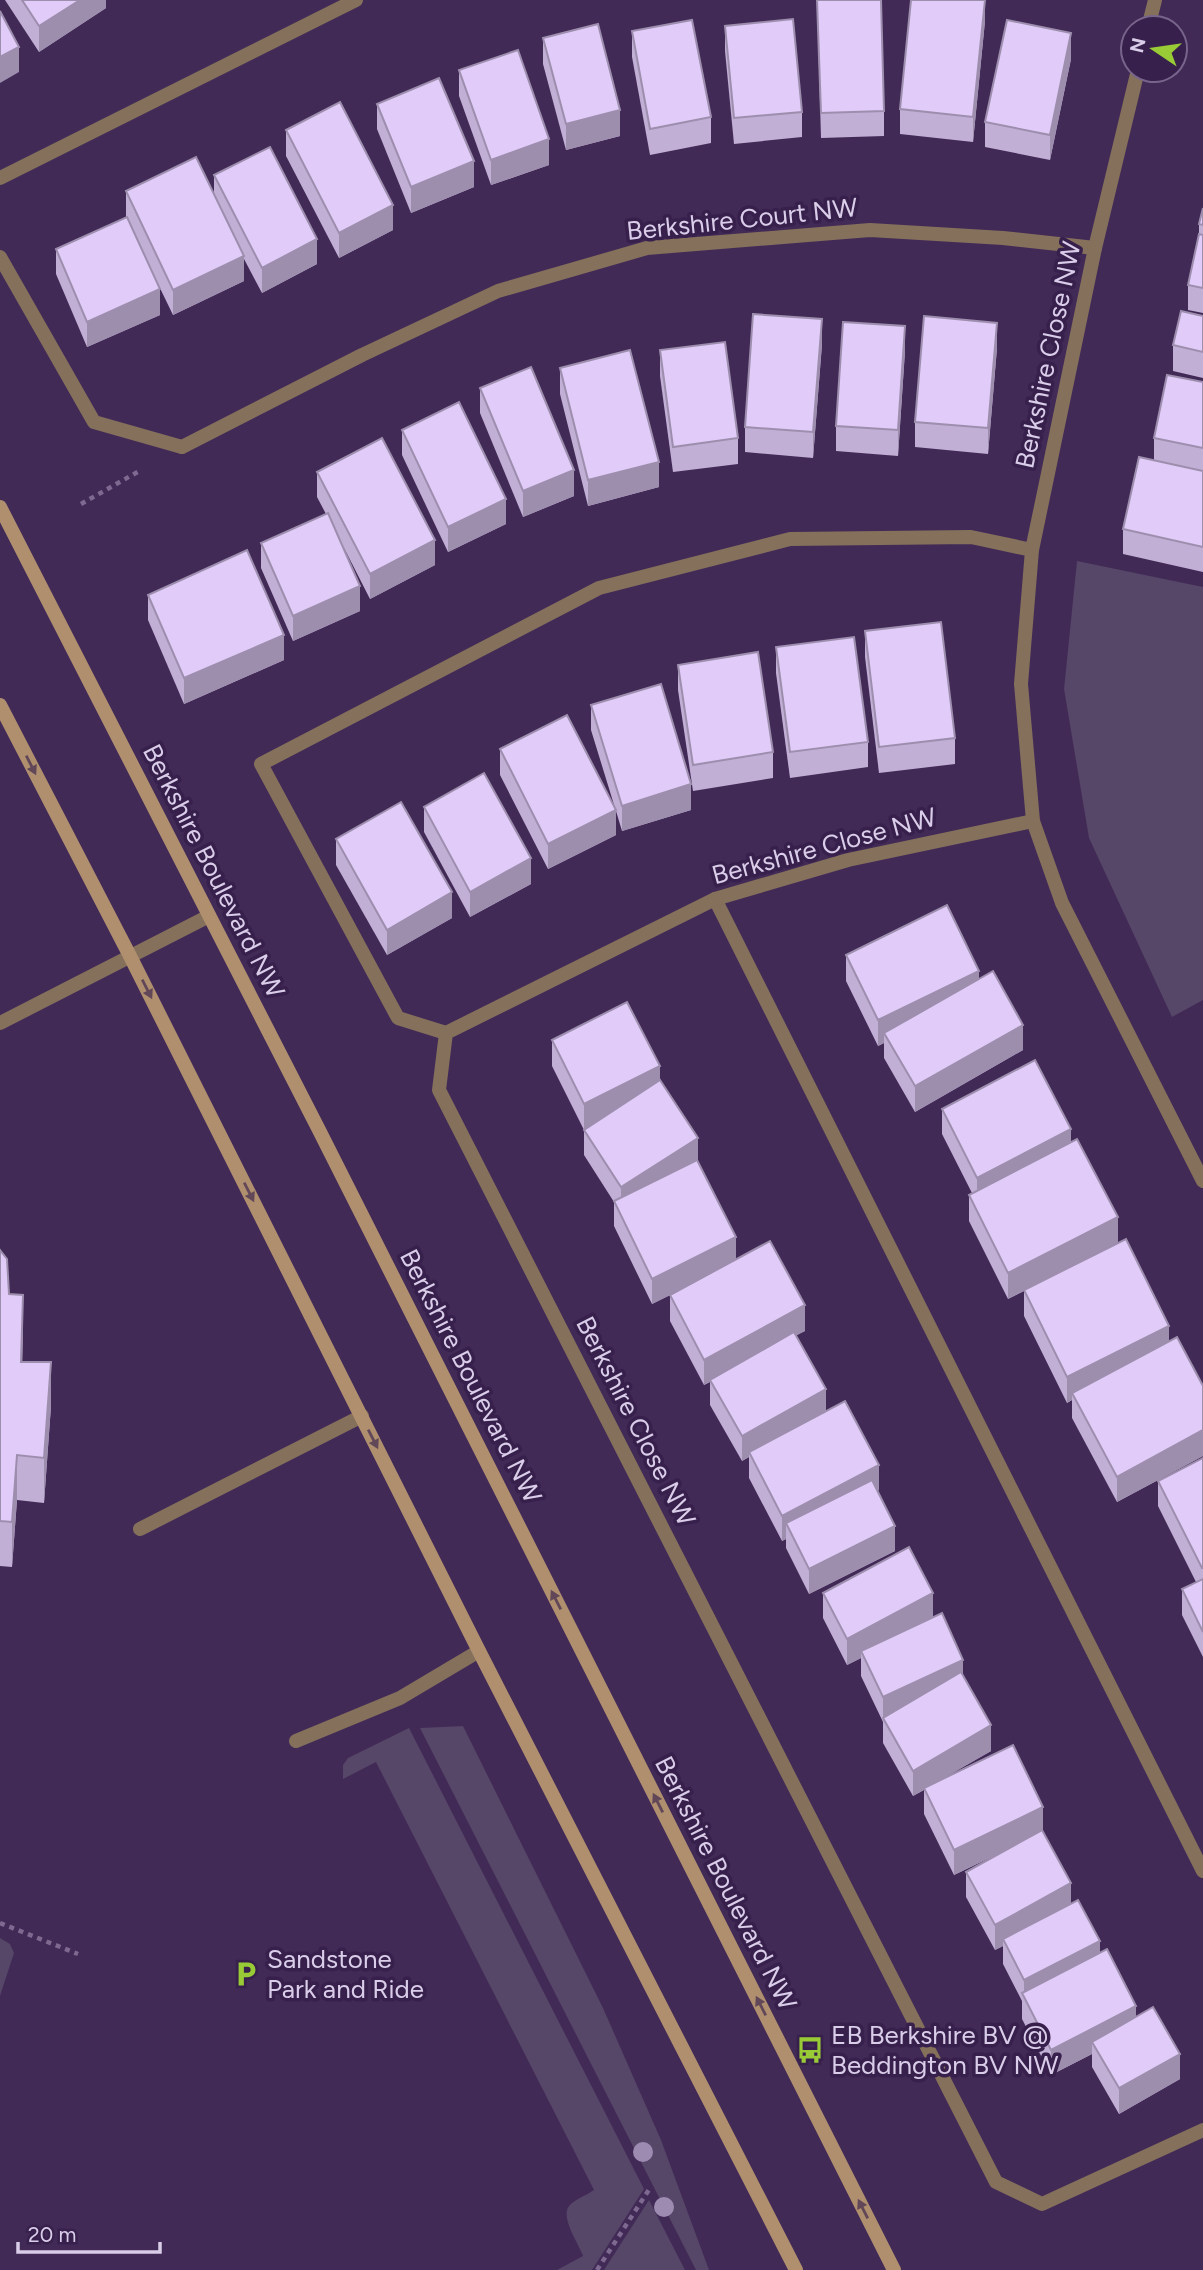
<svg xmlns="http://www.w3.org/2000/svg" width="1203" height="2270" font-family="Figtree,sans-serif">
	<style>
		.green { fill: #564667 }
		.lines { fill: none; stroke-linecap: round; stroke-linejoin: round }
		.path { stroke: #7e6a90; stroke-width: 4.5; stroke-dasharray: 5 5; stroke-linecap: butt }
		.service { stroke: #84705b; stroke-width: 14 }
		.minor { stroke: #84705b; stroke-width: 14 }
		.secondary { stroke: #af8f6e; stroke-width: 14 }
		.tree { fill: #9e8bb1 }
		.wall { fill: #c2afd5 }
		.shaded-wall { fill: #9e8eae }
		.building { fill: #e1cbf8; stroke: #9e8eae; stroke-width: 2 }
		.oneway { fill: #614758 }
		.labels { text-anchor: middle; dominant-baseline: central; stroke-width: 7; stroke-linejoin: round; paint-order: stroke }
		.street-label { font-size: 26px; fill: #dacde9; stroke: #37204c }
		.poi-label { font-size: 26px; fill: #dacde9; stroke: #37204c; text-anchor: start }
	</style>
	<rect width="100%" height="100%" fill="#422a57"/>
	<g class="green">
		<polygon points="1077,561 1203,587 1203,1000 1172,1017 1089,838 1064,689"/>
		<polygon points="463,1726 603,2008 661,2140 709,2270 696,2270 420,1728"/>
		<path d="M409,1728L644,2189L592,2270H557L583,2256C579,2244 560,2218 569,2206C575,2199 587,2195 594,2190L376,1762L343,1779V1765L348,1758Z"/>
		<polygon points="0,1938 10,1944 14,1953 0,1996"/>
		<polygon points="649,2200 685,2270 604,2270"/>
	</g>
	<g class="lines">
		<g class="path">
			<polyline points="81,504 141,470"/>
			<polyline points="0,1923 78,1954"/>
			<polyline points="597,2270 650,2188"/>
		</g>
		<g class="service">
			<polyline points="0,178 356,0"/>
			<polyline points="0,257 94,422 182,447"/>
			<polyline points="715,899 1203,1871"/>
			<polyline points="0,1023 209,916"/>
			<polyline points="446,1033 398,1018 261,764 599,588 790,539 971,537 1032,550"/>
			<polyline points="140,1529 362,1416"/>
			<polyline points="296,1741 400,1698 479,1651"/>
		</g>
		<g class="minor">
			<polyline points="1148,28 1155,0"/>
			<polyline points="1138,70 1095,248 1032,550 1021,684 1033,821 1062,903 1203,1181"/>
			<polyline points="182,447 362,355 498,291 647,248 870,230 1003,238 1095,248"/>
			<polyline points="1033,821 848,860 715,899 446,1033 439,1090 996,2182 1042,2204 1203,2130"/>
		</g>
		<g class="secondary">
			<polyline points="0,507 319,1130 894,2270"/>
			<polyline points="0,705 130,956 479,1651 796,2270"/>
		</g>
	</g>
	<g class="tree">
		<circle cx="643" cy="2152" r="10"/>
		<circle cx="664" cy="2207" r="10"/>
	</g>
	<g class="wall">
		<polygon points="5,0 106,0 106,8 39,52"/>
		<polygon points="817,0 884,111 884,136 821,138"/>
		<polygon points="985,21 973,142 900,134 900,109"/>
		<polygon points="725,26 802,112 802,137 734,144 725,51"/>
		<polygon points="632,31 711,117 711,143 650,155 632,57"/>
		<polygon points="543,38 620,136 566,150 543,64"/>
		<polygon points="1071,59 1050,160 985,147 985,122"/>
		<polygon points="459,70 549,165 491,185 459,96"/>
		<polygon points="377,104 474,187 411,213 377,129"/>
		<polygon points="286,130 393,230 339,258 286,156"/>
		<polygon points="214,175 317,264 262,293 244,259 244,281 173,315 143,253 160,315 87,347 56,274 56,249 126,217 126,191 214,194"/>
		<polygon points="1203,208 1203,313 1188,310 1188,285 1199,235 1199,224"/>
		<polygon points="1203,316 1203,378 1173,371 1173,345"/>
		<polygon points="822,344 813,458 745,452 745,427"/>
		<polygon points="997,348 988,454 915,447 915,422"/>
		<polygon points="660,350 738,438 738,464 673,472 660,376"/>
		<polygon points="905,351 898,456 836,451 836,426"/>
		<polygon points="560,368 659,487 588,506 560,394"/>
		<polygon points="1203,382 1203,572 1123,554 1123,529 1154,460 1154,438"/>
		<polygon points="480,388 574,496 523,517 480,413"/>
		<polygon points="402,430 506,524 448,552 402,455"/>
		<polygon points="317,472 435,565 370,599 343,546 360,611 293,641 261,568 261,543 326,514 317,497"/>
		<polygon points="148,595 284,660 184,704 148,620"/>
		<polygon points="865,631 955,738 955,764 879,773 865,657"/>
		<polygon points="776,647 868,742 868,767 790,778 776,673"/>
		<polygon points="678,665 773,752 773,778 693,791 678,690"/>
		<polygon points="591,705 691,810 622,831 616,811 616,835 548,869 500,775 500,749 615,808 591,730"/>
		<polygon points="424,807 531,884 470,917 424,832"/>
		<polygon points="336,839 452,918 387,955 336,865"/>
		<polygon points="846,955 979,979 1023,1050 915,1112 884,1058 884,1043 878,1046 846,981"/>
		<polygon points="552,1040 660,1080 698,1161 736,1260 805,1331 796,1335 826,1411 879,1490 877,1491 895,1551 809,1594 786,1548 786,1539 782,1541 749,1478 749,1457 742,1461 710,1405 710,1382 704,1385 670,1321 670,1295 676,1292 652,1304 614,1226 614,1202 584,1155 584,1130 552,1066"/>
		<polygon points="942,1109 1071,1142 1118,1242 1031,1287 1169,1341 1203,1386 1203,1456 1117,1502 1072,1418 1072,1400 1067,1403 1024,1316 1024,1291 1008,1299 969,1221 969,1195 972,1193 942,1134"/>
		<polygon points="0,1250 22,1362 51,1406 44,1503 17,1500 12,1567 0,1566"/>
		<polygon points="1203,1458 1203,1657 1182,1615 1182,1589 1196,1582 1158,1506 1158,1481"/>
		<polygon points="823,1593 933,1617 963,1677 991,1751 942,1779 1043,1832 1071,1904 1136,2017 1180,2079 1119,2114 1092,2067 1092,2054 1051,2075 1022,2019 1022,2001 1003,1964 1003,1946 995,1950 966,1897 966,1872 1002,1852 954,1875 924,1814 924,1790 913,1796 883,1743 883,1722 861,1676 861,1658 847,1665 823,1618"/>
	</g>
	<g class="shaded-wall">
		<polygon points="80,0 106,0 106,8 39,52 39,26"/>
		<polygon points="985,0 985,21 973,142 973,117"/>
		<polygon points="1071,33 1071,59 1050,160 1050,135"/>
		<polygon points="19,47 19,72 0,83 0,57"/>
		<polygon points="620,110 620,136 566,150 566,124"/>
		<polygon points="549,139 549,165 491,185 491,160"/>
		<polygon points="474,161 474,187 411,213 411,187"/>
		<polygon points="393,205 393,230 339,258 339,233"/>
		<polygon points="317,239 317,264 262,293 262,268"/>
		<polygon points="244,256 244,281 173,315 173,290"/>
		<polygon points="160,289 160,315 87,347 87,322"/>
		<polygon points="822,319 822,344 813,458 813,432"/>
		<polygon points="997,323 997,348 988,454 988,428"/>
		<polygon points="905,326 905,351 898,456 898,430"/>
		<polygon points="659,462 659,487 588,506 588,480"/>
		<polygon points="574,470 574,496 523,517 523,491"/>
		<polygon points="506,499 506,524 448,552 448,527"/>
		<polygon points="435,540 435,565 370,599 370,574"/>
		<polygon points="360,586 360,611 293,641 293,616"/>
		<polygon points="284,635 284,660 184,704 184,678"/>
		<polygon points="691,784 691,810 622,831 622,806"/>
		<polygon points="616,810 616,835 548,869 548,844"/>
		<polygon points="531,858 531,884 470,917 470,892"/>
		<polygon points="452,892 452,918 387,955 387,930"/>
		<polygon points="979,971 979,996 884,1033 884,1043 878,1046 878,1020"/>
		<polygon points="1023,1025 1023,1050 915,1112 915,1086"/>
		<polygon points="660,1066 660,1091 584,1130 584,1104"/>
		<polygon points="1071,1129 1071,1155 977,1203 977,1178"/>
		<polygon points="698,1138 698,1163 621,1213 621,1187"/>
		<polygon points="1118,1217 1118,1242 1008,1299 1008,1273"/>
		<polygon points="736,1237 736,1263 652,1304 652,1279"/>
		<polygon points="23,1295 23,1340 21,1407 21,1362"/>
		<polygon points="805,1305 805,1331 704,1385 704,1360"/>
		<polygon points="1169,1326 1169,1351 1072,1393 1072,1400 1067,1403 1067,1377"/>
		<polygon points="51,1362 51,1406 44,1503 44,1458"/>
		<polygon points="826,1389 826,1414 749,1452 749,1457 742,1461 742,1436"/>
		<polygon points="1203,1430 1203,1456 1117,1502 1117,1477"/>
		<polygon points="17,1455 17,1500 12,1567 12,1522"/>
		<polygon points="879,1465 879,1490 792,1536 786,1523 786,1539 782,1541 782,1516"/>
		<polygon points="895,1526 895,1551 809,1594 809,1569"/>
		<polygon points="933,1593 933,1619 861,1651 861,1658 847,1665 847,1639"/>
		<polygon points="963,1660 963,1685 883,1718 883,1722 883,1697"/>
		<polygon points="991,1725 991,1751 913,1796 913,1771"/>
		<polygon points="1043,1807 1043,1832 954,1875 954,1850"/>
		<polygon points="1071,1883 1071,1908 1003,1939 1003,1946 995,1950 995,1925"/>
		<polygon points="1100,1941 1100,1966 1024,1998 1024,1980"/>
		<polygon points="1136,2006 1136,2031 1092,2042 1092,2054 1051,2075 1051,2050"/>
		<polygon points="1180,2054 1180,2079 1119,2114 1119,2088"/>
	</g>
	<g class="building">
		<polygon points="22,0 80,0 39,26"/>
		<polygon points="817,0 881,0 884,111 821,113"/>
		<polygon points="911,0 985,0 973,117 900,109"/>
		<polygon points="0,11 19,47 0,57"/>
		<polygon points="793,19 802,112 734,118 725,26"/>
		<polygon points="692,20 711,117 650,129 632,31"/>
		<polygon points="1007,20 1071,33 1050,135 985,122"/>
		<polygon points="598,24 620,110 566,124 543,38"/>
		<polygon points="518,50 549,139 491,160 459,70"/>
		<polygon points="439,78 474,161 411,187 377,104"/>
		<polygon points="340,102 393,205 339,233 286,130"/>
		<polygon points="270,147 317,239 262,268 214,175"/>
		<polygon points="196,157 244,256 173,290 126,191"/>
		<polygon points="1203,208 1203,225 1199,224"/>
		<polygon points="127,217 160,289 87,322 56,249"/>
		<polygon points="1199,234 1203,235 1203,288 1188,285"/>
		<polygon points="1181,311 1203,316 1203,352 1173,345"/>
		<polygon points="753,314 822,319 813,432 745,427"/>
		<polygon points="924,316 997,323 988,428 915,422"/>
		<polygon points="843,322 905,326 898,430 836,426"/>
		<polygon points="725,342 738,438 673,447 660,350"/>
		<polygon points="630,350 659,462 588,480 560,368"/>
		<polygon points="531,367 574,470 523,491 480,388"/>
		<polygon points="1167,375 1203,382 1203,448 1154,438"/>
		<polygon points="459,402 506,499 448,527 402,430"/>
		<polygon points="382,438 435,540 370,574 317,472"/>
		<polygon points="1139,457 1203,471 1203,547 1123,529"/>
		<polygon points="328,513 360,586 293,616 261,543"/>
		<polygon points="247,550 284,635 184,678 148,595"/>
		<polygon points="941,622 955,738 879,747 865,631"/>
		<polygon points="854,637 868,742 790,752 776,647"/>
		<polygon points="758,652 773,752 693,765 678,665"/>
		<polygon points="661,684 691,784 622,806 591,705"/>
		<polygon points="567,715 616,810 548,844 500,749"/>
		<polygon points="484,773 531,858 470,892 424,807"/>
		<polygon points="401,802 452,892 387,930 336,839"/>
		<polygon points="947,905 979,971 878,1020 846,955"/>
		<polygon points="993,971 1023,1025 915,1086 884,1033"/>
		<polygon points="627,1002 660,1066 584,1104 552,1040"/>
		<polygon points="1035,1060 1071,1129 977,1178 942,1109"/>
		<polygon points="660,1080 698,1138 621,1187 584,1130"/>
		<polygon points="1077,1139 1118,1217 1008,1273 969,1195"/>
		<polygon points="697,1160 736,1237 652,1279 614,1201"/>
		<polygon points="1126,1239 1169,1326 1067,1377 1024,1290"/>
		<polygon points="770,1241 805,1305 704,1360 670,1295"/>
		<polygon points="0,1250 7,1259 9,1294 23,1295 21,1362 51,1362 44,1458 17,1455 12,1522 0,1521"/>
		<polygon points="794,1332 826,1389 742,1436 710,1380"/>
		<polygon points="1177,1337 1203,1386 1203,1430 1117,1477 1072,1393"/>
		<polygon points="845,1401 879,1465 782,1516 749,1452"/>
		<polygon points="1203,1458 1203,1568 1202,1568 1158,1481"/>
		<polygon points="872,1480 895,1526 809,1569 786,1523"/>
		<polygon points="909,1547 933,1593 847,1639 823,1593"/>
		<polygon points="1203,1579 1203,1632 1182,1589"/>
		<polygon points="942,1613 963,1660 883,1697 861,1651"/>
		<polygon points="961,1672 991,1725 913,1771 883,1718"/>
		<polygon points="1013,1745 1043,1807 954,1850 924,1788"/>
		<polygon points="1042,1830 1071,1883 995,1925 966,1872"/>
		<polygon points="1078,1900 1100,1941 1024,1980 1003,1939"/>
		<polygon points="1107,1949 1136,2006 1051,2050 1022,1993"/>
		<polygon points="1153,2007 1180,2054 1119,2088 1092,2042"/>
	</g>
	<defs><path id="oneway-solid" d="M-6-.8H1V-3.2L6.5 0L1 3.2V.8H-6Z" transform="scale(1.75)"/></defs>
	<g class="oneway">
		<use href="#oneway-solid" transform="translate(31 765) rotate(63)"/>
		<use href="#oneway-solid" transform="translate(147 989) rotate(63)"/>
		<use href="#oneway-solid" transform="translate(249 1192) rotate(63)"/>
		<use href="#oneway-solid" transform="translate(373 1439) rotate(63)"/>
		<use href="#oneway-solid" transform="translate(556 1600) rotate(-117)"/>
		<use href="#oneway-solid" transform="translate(658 1803) rotate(-117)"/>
		<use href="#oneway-solid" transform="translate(761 2006) rotate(-117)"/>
		<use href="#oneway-solid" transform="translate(863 2209) rotate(-117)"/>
	</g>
	<defs>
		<symbol id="parking-bare" viewBox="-9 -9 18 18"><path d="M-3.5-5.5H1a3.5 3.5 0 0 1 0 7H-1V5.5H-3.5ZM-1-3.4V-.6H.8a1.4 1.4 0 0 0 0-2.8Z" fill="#99cb36" stroke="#37204c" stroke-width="2.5" paint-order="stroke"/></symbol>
		<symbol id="bus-bare" viewBox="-9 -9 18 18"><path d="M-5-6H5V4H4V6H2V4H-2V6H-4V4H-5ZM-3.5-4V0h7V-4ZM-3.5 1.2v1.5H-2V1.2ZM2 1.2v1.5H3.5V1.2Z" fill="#99cb36" stroke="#37204c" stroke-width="2.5" paint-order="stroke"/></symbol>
	</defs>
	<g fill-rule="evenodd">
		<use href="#parking-bare" x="227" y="1955" width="38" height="38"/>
		<use href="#bus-bare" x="791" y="2031" width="38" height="38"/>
	</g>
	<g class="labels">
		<g class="street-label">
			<text transform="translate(742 219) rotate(-6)">Berkshire Court NW</text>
			<text transform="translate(1048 355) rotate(-78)">Berkshire Close NW</text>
			<text transform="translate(824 846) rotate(-15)">Berkshire Close NW</text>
			<text transform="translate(214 871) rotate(63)">Berkshire Boulevard NW</text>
			<text transform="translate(471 1376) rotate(63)">Berkshire Boulevard NW</text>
			<text transform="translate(636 1421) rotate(63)">Berkshire Close NW</text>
			<text transform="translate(726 1883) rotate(63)">Berkshire Boulevard NW</text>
		</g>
		<g class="poi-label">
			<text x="267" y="1959">Sandstone<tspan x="267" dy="30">Park and Ride</tspan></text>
			<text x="831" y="2035">EB Berkshire BV @<tspan x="831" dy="30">Beddington BV NW</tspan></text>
		</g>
	</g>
	<g transform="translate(1154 49) rotate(283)"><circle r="33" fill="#37204c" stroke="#78658b" stroke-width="2"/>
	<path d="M0-5L12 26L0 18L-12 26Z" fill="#99cb36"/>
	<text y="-10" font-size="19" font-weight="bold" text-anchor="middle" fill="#dacde9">N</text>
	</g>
	<path d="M18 2242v10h142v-10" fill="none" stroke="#dacde9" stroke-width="3.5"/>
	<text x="28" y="2242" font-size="21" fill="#dacde9" stroke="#37204c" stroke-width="5" paint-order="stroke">20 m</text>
</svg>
